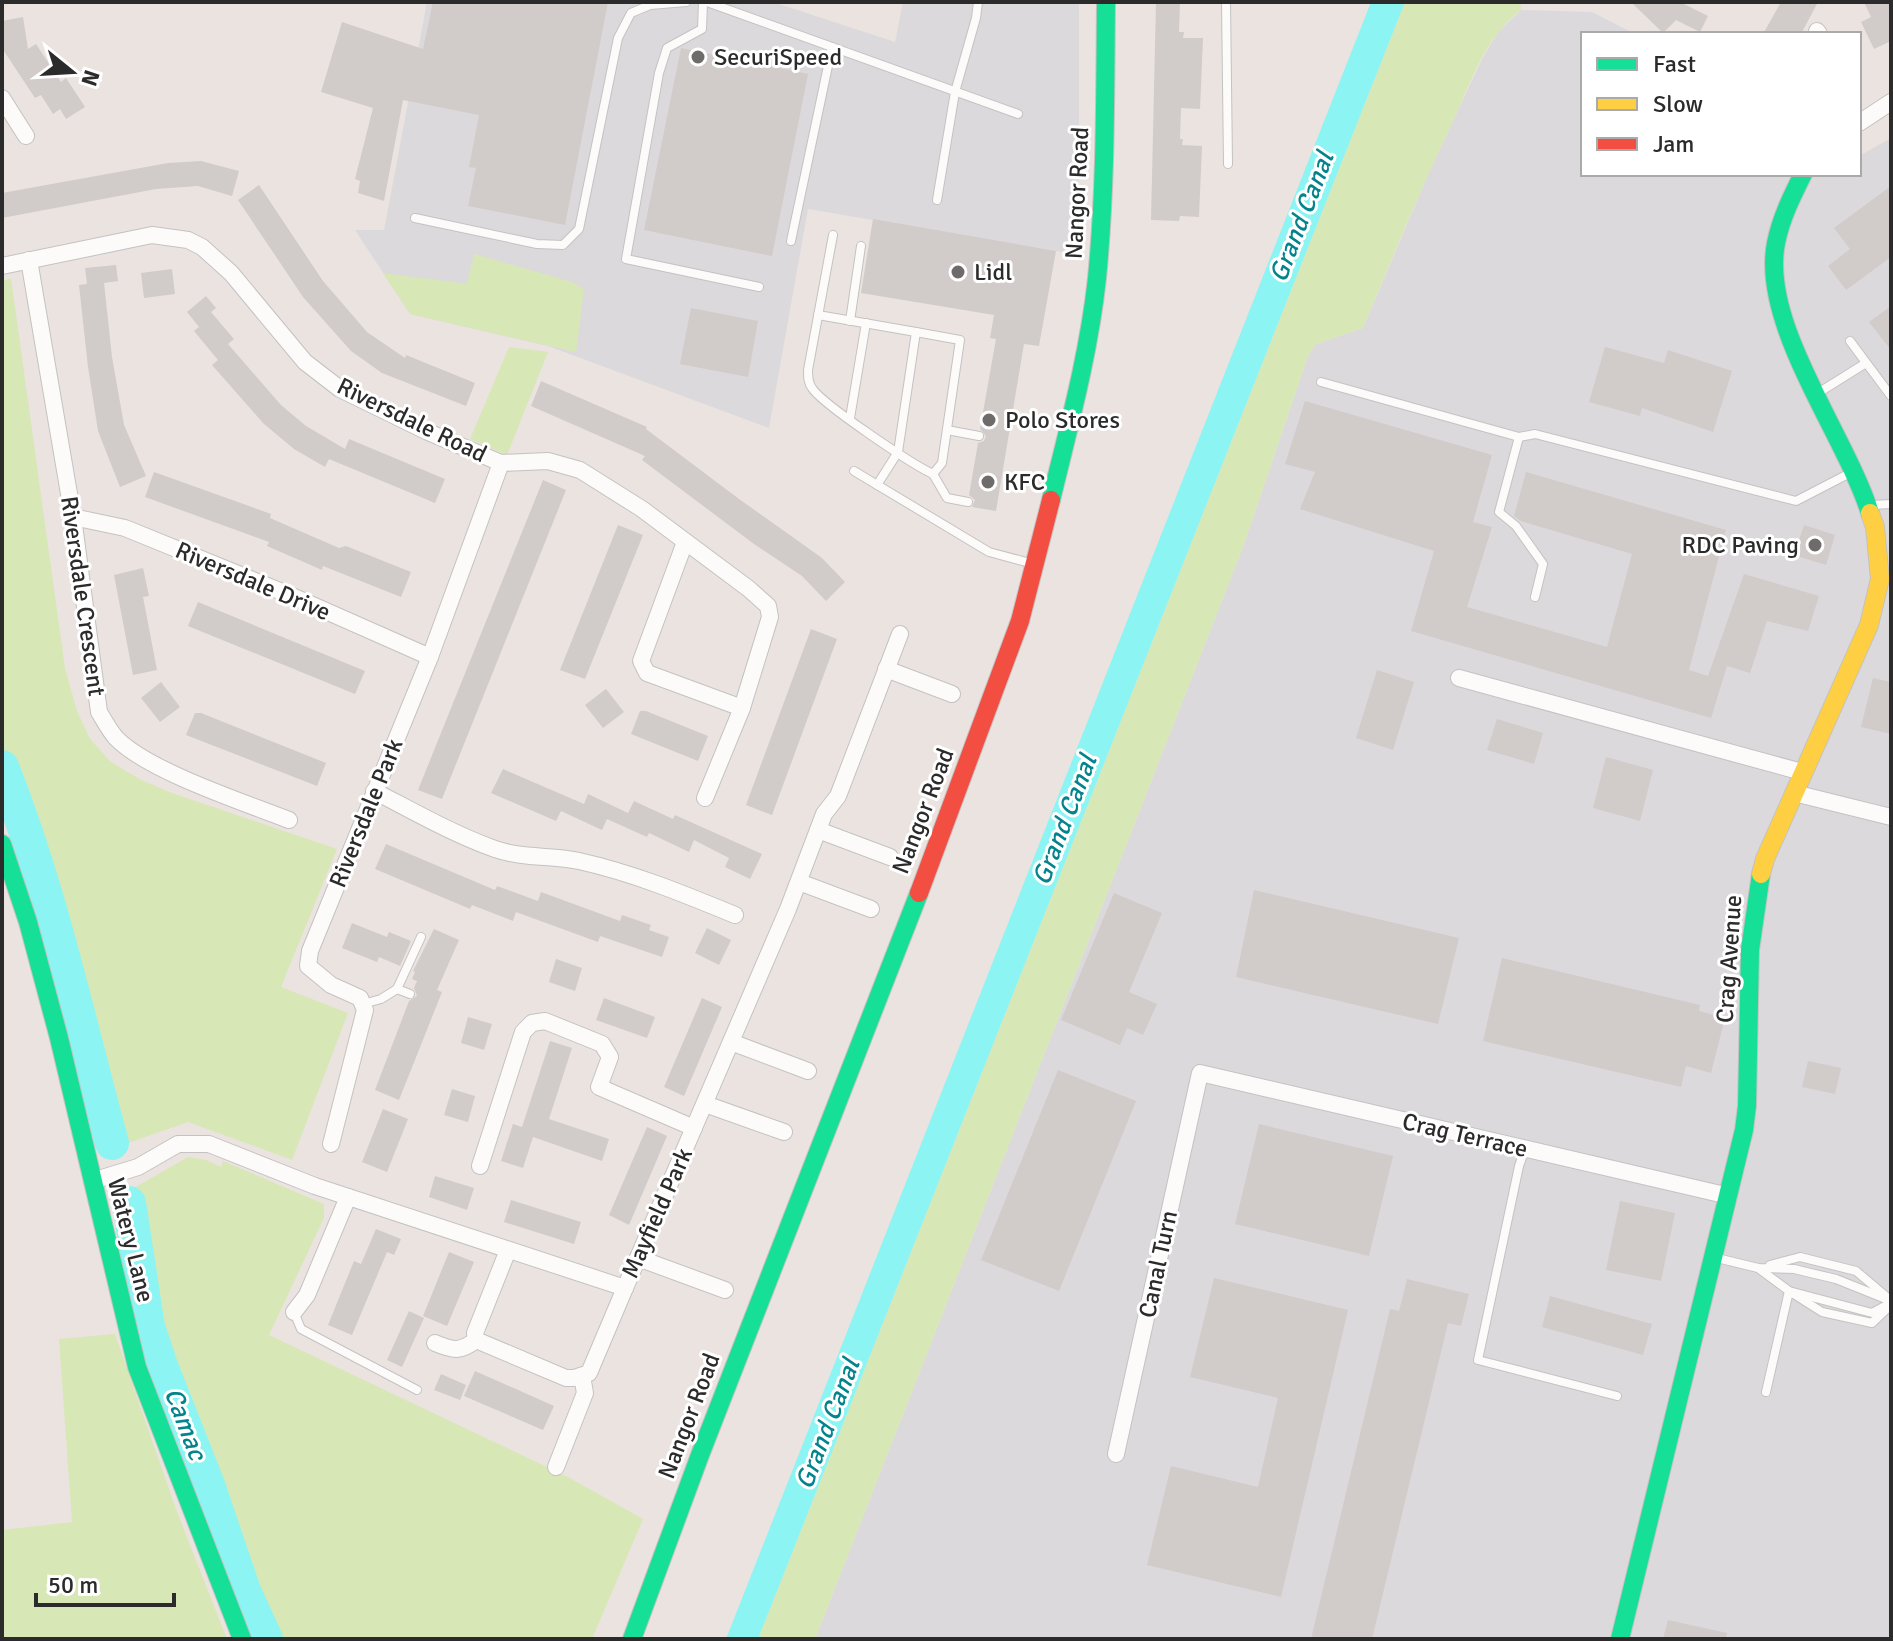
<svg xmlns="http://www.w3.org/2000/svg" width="1893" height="1641" font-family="Signika,sans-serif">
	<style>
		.industrial { fill: #dcd9dc }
		.green { fill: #d8e7b6 }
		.water { fill: #8cf4f2 }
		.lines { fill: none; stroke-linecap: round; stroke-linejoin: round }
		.river { stroke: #8cf4f2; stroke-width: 34 }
		.building { fill: #d1cbca }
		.lane-casing { stroke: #c4c2c2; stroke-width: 10 }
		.street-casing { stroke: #c4c2c2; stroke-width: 18 }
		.fast-casing { stroke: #c4c2c2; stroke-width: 20 }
		.slow-casing { stroke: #c4c2c2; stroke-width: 20 }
		.jam-casing { stroke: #c4c2c2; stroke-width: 20 }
		.lane { stroke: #fcfbfa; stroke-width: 8 }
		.street { stroke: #fcfbfa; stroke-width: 16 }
		.fast { stroke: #16e098; stroke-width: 18 }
		.slow { stroke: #ffcf43; stroke-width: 18 }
		.jam { stroke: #f24e42; stroke-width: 18 }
		.poi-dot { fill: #6e6b6a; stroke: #fff; stroke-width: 3 }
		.labels { text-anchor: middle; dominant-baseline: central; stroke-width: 6; stroke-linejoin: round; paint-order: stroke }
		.poi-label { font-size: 24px; fill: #2b2b2b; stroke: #fff; text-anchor: start }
		.street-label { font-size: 24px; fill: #2b2b2b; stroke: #fff }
		.water-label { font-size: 26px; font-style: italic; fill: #03838c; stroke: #fff }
	</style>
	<rect width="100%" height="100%" fill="#ebe3e0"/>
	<g class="industrial">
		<polygon points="427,2 773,2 895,42 903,2 1079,2 1079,255 808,209 769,428 548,346 410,314 355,230 384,230"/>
		<polygon points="1521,10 1592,12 1635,34 1583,34 1583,174 1859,174 1859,156 1891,138 1891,1639 815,1639 1243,547 1308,356 1316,344 1363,328 1430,170 1482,59 1498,32"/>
	</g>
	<g class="green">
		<path d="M1405,2H1520L1521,10C1486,35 1471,82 1454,119C1421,188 1392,258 1363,328L1316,344L1308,356L1243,547L815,1639H758Z"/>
		<polygon points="474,254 572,282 584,289 576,352 410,314 383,273 467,284"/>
		<polygon points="11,278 65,668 77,711 90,739 111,762 141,780 172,793 337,849 281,987 348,1013 292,1160 188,1122 120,1146 109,1103 93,1060 74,970 38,845 2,746 2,281"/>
		<polygon points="509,347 548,352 507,455 470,439"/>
		<polygon points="188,1157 206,1160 221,1167 223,1161 324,1204 324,1218 269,1335 568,1477 643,1519 592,1639 274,1639 258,1611 153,1322 146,1259 134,1188"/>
		<polygon points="115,1334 177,1512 227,1639 2,1639 2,1530 72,1522 59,1339"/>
	</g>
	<polygon class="water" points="1371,2 1405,2 758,1639 726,1639"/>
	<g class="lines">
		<g class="river">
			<path d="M2,767C51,891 77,1015 112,1143"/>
			<polyline points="129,1203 148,1327 161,1366 208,1485 244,1591 266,1639"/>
		</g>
	</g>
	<g class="building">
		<polygon points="433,2 608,2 565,225 468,206 476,168 469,167 479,115 403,100 384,201 358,193 360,181 355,179 373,108 321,92 342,22 423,49"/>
		<polygon points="1156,2 1180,2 1179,32 1184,32 1183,38 1203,38 1200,109 1181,108 1180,139 1183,139 1182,145 1202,146 1199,217 1180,216 1179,221 1151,220"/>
		<polygon points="1631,2 1680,2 1708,16 1700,32 1676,20 1663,33"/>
		<polygon points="1781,2 1818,2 1801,34 1763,34"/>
		<polygon points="1864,2 1891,2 1891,41 1874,49 1861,22 1871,17"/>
		<polygon points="23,17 28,49 36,44 61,82 66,78 85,107 66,119 60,109 53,114 41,95 35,98 2,48 2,21"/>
		<polygon points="681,48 808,74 772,256 644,230"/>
		<polygon points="201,161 239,171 232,196 198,186 156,189 2,218 2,193 168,163"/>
		<polygon points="259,185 323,281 367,332 405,358 406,355 475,383 466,406 382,373 351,351 303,297 238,200"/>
		<polygon points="1891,186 1891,257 1846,290 1828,266 1850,249 1834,228"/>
		<polygon points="873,219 1056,251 1039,346 1024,344 996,511 972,507 975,500 969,495 978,443 984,441 986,436 980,429 996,339 990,338 994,315 861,293"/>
		<polygon points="116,265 118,281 104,283 112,357 124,425 146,476 120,487 98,431 88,367 79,285 87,284 85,268"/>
		<polygon points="172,269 175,294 144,298 141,273"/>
		<polygon points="206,296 216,308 211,312 234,339 228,344 281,405 306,426 345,449 349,439 445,479 435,503 329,459 325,467 294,449 264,424 212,365 218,360 194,331 199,327 187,312"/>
		<polygon points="1891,306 1891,350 1869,322"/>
		<polygon points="691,308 758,321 748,377 680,364"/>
		<polygon points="1605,347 1664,363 1668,350 1732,371 1713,432 1642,408 1640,416 1589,402"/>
		<polygon points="541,381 647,427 646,429 739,499 822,558 845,582 826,601 802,576 754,544 642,460 645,456 531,406"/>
		<polygon points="1305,401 1492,455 1473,522 1492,527 1467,607 1607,647 1632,554 1521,521 1514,516 1526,472 1726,530 1689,670 1708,676 1744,574 1819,596 1808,631 1767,621 1750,673 1727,666 1711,718 1411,631 1434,551 1300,509 1315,472 1285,464"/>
		<polygon points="154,472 271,514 270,518 339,548 346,546 411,572 401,597 323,566 322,570 267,546 269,542 145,497"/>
		<polygon points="543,480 566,490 442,799 418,790"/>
		<polygon points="618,525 643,535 585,679 560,670"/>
		<polygon points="1804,525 1835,535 1826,565 1794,555"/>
		<polygon points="143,568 149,596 143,597 157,670 133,675 114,575"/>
		<polygon points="198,602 365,671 355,694 188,626"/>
		<polygon points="811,629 837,639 772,815 746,805"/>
		<polygon points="1377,670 1414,682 1393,750 1356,738"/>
		<polygon points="1873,678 1891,682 1891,734 1861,727"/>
		<polygon points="161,682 180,707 160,722 141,698"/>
		<polygon points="606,689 624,712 603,728 585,705"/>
		<polygon points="640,711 646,711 708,736 698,761 631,734"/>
		<polygon points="195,713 201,713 326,763 317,786 186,735"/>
		<polygon points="1497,719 1543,733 1534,764 1487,750"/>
		<polygon points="1606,757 1653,770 1640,821 1593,808"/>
		<polygon points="503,769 584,804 588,794 628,813 634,801 673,819 675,815 762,854 750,879 725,867 729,858 694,840 689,852 649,833 647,837 607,819 602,830 561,811 556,821 491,793"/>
		<polygon points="386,844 495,890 497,886 538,901 541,892 620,921 622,915 651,925 649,930 669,937 662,957 600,936 598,942 516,912 513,921 472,905 470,909 456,903 375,869"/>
		<polygon points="1254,890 1459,938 1438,1024 1236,977"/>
		<polygon points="1114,893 1162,913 1129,992 1157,1004 1143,1035 1127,1028 1120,1045 1061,1020"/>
		<polygon points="352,923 387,937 389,932 411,941 400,966 379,957 377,962 342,948"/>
		<polygon points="707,928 731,940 719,965 695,953"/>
		<polygon points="434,929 459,940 437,990 442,992 399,1100 375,1090 409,1001 417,996 414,988 417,981 412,979 415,972 413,971"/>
		<polygon points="1502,958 1700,1005 1699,1011 1725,1018 1711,1073 1686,1066 1681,1087 1483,1041"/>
		<polygon points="556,959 582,968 575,991 549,982"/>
		<polygon points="604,998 655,1017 647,1038 596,1020"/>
		<polygon points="702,998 722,1007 684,1096 664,1087"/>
		<polygon points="468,1017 492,1024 484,1050 461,1043"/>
		<polygon points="550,1041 572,1048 549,1119 609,1139 602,1161 533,1137 523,1168 501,1161 513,1124 522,1127"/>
		<polygon points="1808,1061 1841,1068 1835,1094 1802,1087"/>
		<polygon points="1058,1070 1136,1101 1059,1291 981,1260"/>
		<polygon points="452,1089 475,1096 468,1122 444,1115"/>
		<polygon points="383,1109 408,1119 387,1172 362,1162"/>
		<polygon points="1259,1124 1393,1156 1369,1256 1235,1224"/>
		<polygon points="647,1127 667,1136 629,1225 609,1215"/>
		<polygon points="435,1176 474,1188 467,1210 429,1197"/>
		<polygon points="511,1200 581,1222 574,1244 504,1222"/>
		<polygon points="1620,1201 1675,1213 1661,1281 1606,1270"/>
		<polygon points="376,1229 401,1239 394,1255 387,1252 352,1335 328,1325 354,1261 361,1264"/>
		<polygon points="449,1252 474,1262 447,1326 423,1316"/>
		<polygon points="1214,1278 1348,1310 1281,1597 1147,1565 1171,1466 1258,1487 1278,1398 1190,1377"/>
		<polygon points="1407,1279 1469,1294 1461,1326 1448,1323 1372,1639 1311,1639 1390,1309 1399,1311"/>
		<polygon points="1550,1296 1652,1324 1643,1355 1542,1327"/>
		<polygon points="409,1311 424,1318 402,1367 387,1360"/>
		<polygon points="475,1371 554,1406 543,1430 464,1396"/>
		<polygon points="441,1374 466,1385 460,1400 434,1390"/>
		<polygon points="1668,1620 1727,1633 1726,1639 1663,1639"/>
	</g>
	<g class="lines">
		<defs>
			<g id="lane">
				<polyline points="703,2 702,29 667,48 659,73 626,259 759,287"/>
				<polyline points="707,2 1018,114"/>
				<polyline points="1226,2 1228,164"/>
				<polyline points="937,200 955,92 976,18 978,2"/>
				<polyline points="415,218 537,244 563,245 579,229 618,38 631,13 650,5 686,2"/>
				<path d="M833,235L808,370C808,377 808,383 812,388C822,404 913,465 933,474L942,463L960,340L916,332L898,452L877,485"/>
				<polyline points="791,241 832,47"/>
				<polyline points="818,315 916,332"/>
				<polyline points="850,321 861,246"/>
				<polyline points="1850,341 1891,396"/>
				<polyline points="1321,382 1519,437 1535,434 1796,501 1854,471"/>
				<polyline points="1818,393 1866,363"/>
				<polyline points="850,418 866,323"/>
				<polyline points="947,430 979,436"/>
				<polyline points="1519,437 1499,512 1516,526 1543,564 1535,597"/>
				<polyline points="854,471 989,552 1030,563"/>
				<polyline points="933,474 947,498 968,502"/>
				<polyline points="1872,505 1891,504"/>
				<polyline points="397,989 421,937"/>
				<polyline points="363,1004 381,999 397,989 410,994"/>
				<polyline points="1525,1149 1519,1166 1478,1360 1617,1396"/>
				<polyline points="1717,1258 1758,1268 1794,1269 1836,1279 1891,1301"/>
				<polyline points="1770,1265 1800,1257 1856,1271 1888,1298"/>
				<polyline points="1758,1268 1789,1291 1872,1313 1885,1306"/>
				<polyline points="294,1312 301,1329 417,1390"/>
				<polyline points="1766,1392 1789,1291 1822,1312 1872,1323 1891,1305"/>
			</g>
			<g id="street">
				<polyline points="1817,31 1819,34"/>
				<polyline points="2,98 26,136"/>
				<polyline points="1859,123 1891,102"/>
				<path d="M29,260L73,517L99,712C104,720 109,730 116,738C148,771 243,802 289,820"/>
				<polyline points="2,266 152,235 188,240 202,247 231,273 305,362 340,389 428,432 501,463 548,461 580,470 642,509 749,589 768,606 770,617 742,708 705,798"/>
				<polyline points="73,517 125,528 292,596 430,657"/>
				<polyline points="685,542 641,661 647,673 742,708"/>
				<polyline points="886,669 952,694"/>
				<polyline points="1459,678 1802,772"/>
				<path d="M374,791C413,811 453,834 495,849C524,859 552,855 579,861C633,873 684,894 735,915"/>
				<polyline points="1794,793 1891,817"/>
				<polyline points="818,830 890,857"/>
				<polyline points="799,882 871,909"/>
				<polyline points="731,1042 808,1071"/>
				<polyline points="705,1104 784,1132"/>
				<polyline points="331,1144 365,1010 360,998 331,985 308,966 310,951 430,657 501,463"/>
				<polyline points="480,1166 523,1032 532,1023 545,1021 602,1044 610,1057 599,1087 694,1128"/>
				<polyline points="92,1181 138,1167 178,1144 209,1144 315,1186 625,1288 788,909 824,814 838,796 900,634"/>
				<polyline points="508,1250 475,1333 476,1340 566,1378 574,1378 589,1373 625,1288"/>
				<polyline points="638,1258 725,1290"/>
				<polyline points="294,1312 307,1295 348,1197"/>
				<path d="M435,1343C454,1351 460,1352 476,1340"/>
				<polyline points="1116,1454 1200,1073 1729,1196"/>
				<polyline points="556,1467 585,1393 582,1376"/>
			</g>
			<g id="fast">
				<path d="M1803,174C1792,196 1781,218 1776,243C1760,324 1845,434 1870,513"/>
				<path d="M1051,500C1069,426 1089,353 1097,278C1106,186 1105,94 1106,2"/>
				<polyline points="2,844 28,922 59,1038 137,1367 242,1639"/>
				<polyline points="632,1639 700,1455 919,893"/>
				<polyline points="1620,1639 1744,1130 1747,1106 1750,950 1761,874"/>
			</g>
			<polyline id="slow" points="1761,874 1765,859 1869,625 1880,579 1875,527 1870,513"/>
			<polyline id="jam" points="919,893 1020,621 1051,500"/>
		</defs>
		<use href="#lane" class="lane-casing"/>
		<use href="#street" class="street-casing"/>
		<use href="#fast" class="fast-casing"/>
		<use href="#slow" class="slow-casing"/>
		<use href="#jam" class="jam-casing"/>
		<use href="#lane" class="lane"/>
		<use href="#street" class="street"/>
		<use href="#fast" class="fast"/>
		<use href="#slow" class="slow"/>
		<use href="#jam" class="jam"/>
	</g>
	<g class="poi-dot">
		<circle cx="698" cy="57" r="8"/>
		<circle cx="958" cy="272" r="8"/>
		<circle cx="989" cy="420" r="8"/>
		<circle cx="988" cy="482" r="8"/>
		<circle cx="1815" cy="545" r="8"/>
	</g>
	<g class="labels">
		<g class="poi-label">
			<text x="714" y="57">SecuriSpeed</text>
			<text x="974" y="272">Lidl</text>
			<text x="1005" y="420">Polo Stores</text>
			<text x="1004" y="482">KFC</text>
			<text x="1799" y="545" text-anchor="end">RDC Paving</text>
		</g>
		<g class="street-label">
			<text transform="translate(1077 193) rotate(-87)">Nangor Road</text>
			<text transform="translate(412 420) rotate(26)">Riversdale Road</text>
			<text transform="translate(253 581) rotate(23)">Riversdale Drive</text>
			<text transform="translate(83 596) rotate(82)">Riversdale Crescent</text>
			<text transform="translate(923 811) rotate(-69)">Nangor Road</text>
			<text transform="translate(366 813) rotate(-68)">Riversdale Park</text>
			<text transform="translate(1729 959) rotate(-86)">Crag Avenue</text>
			<text transform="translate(1465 1135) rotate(13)">Crag Terrace</text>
			<text transform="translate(657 1213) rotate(-66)">Mayfield Park</text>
			<text transform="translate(131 1240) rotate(76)">Watery Lane</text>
			<text transform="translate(1158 1264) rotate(-78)">Canal Turn</text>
			<text transform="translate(689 1416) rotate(-69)">Nangor Road</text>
		</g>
		<g class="water-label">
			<text transform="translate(1302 217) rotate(-69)">Grand Canal</text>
			<text transform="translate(1065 820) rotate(-69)">Grand Canal</text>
			<text transform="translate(185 1424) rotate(69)">Camac</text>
			<text transform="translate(828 1424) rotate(-69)">Grand Canal</text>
		</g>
	</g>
	<rect width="1893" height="1641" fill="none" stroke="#2b2b2b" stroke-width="8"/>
	<rect x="1581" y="32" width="280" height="144" fill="#ffffff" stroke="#aaaaaa" stroke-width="2"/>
	<rect x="1597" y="58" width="40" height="12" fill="#16e098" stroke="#aaaaaa" stroke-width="2"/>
	<text x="1653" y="72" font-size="24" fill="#2b2b2b">Fast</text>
	<rect x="1597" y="98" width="40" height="12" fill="#ffcf43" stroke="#aaaaaa" stroke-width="2"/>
	<text x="1653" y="112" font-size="24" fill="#2b2b2b">Slow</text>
	<rect x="1597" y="138" width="40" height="12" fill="#f24e42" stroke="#aaaaaa" stroke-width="2"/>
	<text x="1653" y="152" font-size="24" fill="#2b2b2b">Jam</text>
	<g transform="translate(72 72) rotate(108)" stroke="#ffffff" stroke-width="6" paint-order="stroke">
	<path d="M0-6L14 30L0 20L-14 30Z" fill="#2b2b2b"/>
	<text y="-12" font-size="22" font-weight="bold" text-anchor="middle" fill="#2b2b2b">N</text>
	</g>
	<path d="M36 1593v12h138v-12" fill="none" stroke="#2b2b2b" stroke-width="4"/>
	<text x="48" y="1593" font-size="24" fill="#2b2b2b" stroke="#ffffff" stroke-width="6" paint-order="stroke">50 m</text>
</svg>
